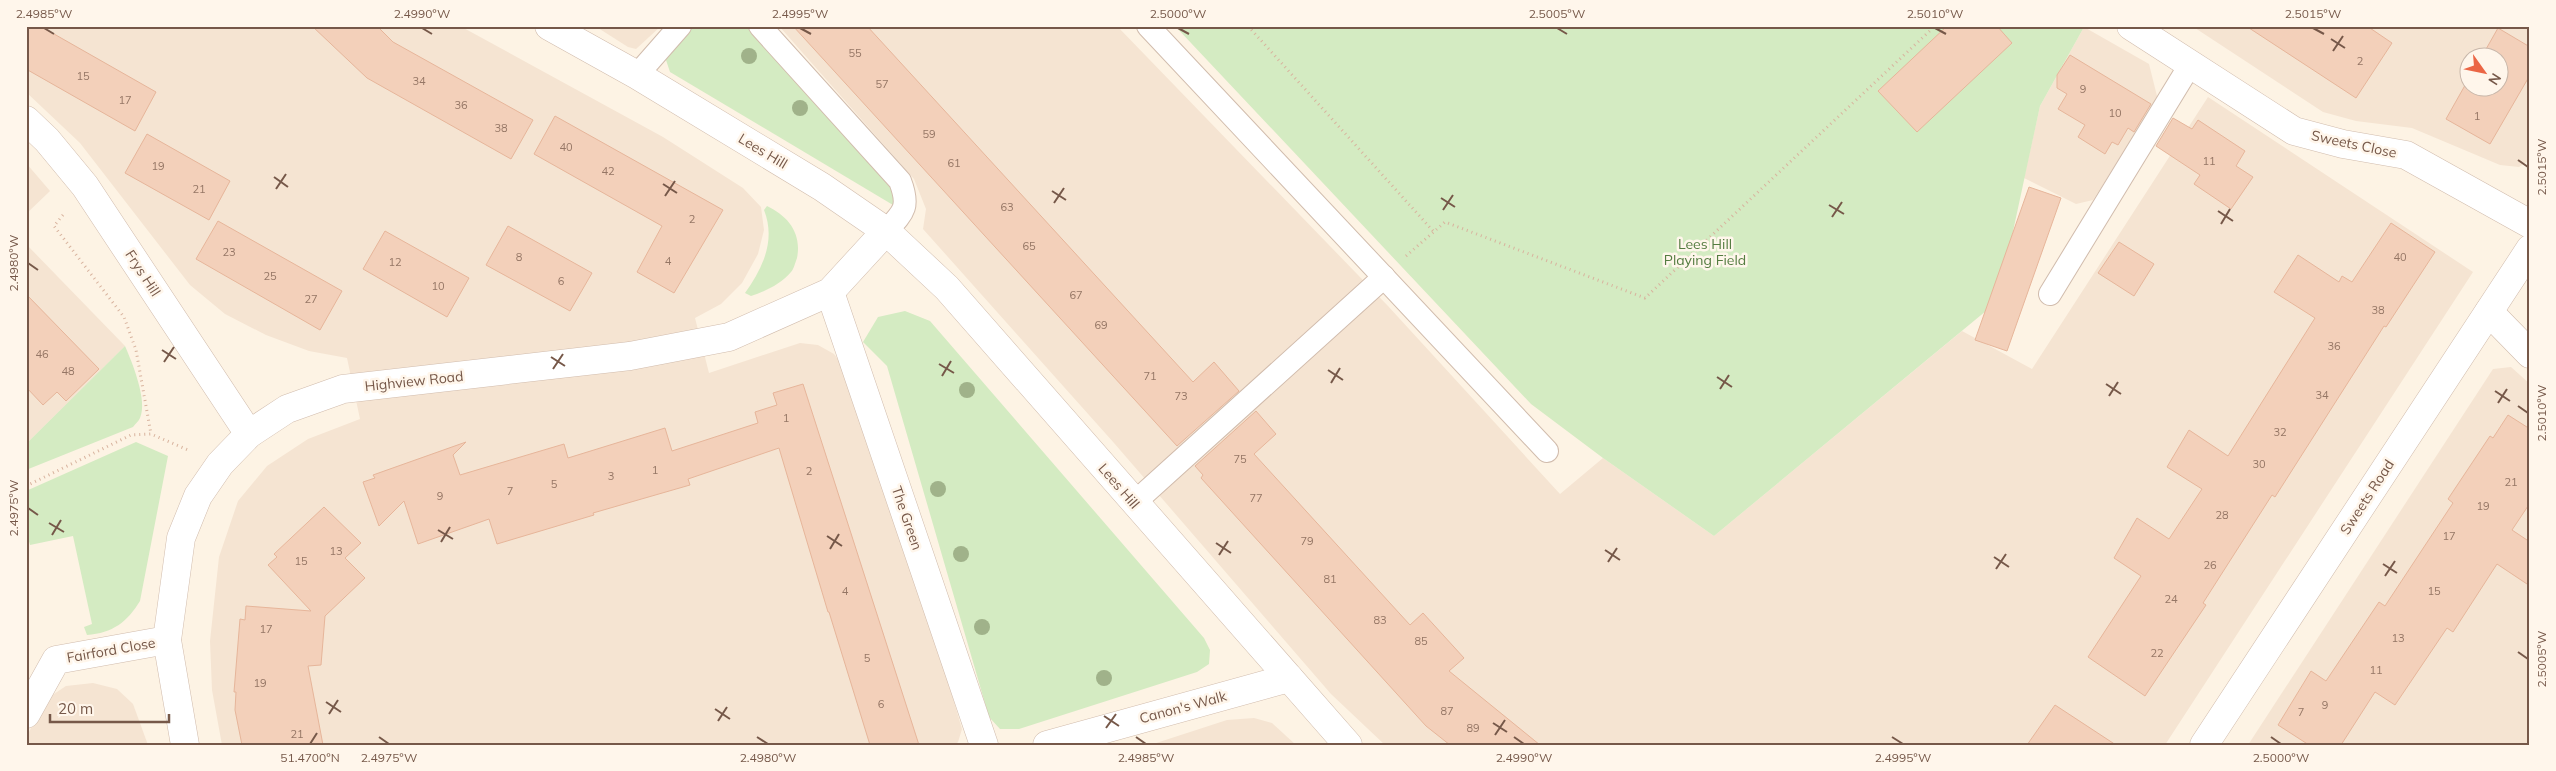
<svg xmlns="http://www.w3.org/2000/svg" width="2556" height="771" font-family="Mulish,sans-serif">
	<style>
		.residential { fill: #f5e4d2; fill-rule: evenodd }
		.green { fill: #d4ebc2 }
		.building { fill: #f3d0ba; stroke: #e6b59a }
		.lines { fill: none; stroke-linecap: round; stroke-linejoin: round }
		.service-casing { stroke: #d1bcad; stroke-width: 24 }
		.minor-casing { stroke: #d1bcad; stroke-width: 29 }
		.path { stroke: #d8b39e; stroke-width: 3; stroke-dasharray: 1 4; stroke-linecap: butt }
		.service { stroke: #fff; stroke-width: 22 }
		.minor { stroke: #fff; stroke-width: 28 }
		.tree { fill: #a0b28a }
		.ticks { fill: none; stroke: #765849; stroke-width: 2 }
		.labels { text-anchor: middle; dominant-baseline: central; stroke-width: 5; stroke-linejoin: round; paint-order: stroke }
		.number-label { font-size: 11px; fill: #957665 }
		.street-label { font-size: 14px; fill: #765849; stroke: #fff6eb }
		.park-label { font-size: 14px; fill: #547c40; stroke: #fff6eb }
		.neatline { fill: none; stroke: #765849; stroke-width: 2 }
		.ticks-label { font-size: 12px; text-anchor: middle; fill: #765849 }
	</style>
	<rect width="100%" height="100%" fill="#fdf3e4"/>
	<g class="residential">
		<polygon points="26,26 460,26 663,137 743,188 761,207 764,230 758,254 742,283 721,304 695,318 709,373 800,343 818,345 834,354 840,362 920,587 962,729 958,742 955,745 222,745 212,690 210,641 219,557 238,501 267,466 308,439 360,419 347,358 309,351 266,335 225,314 190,285 80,143 26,92"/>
		<polygon points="595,26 661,26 636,49 628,47"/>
		<polygon points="779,26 1117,26 1388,306 1560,494 1603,458 1714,536 1962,331 2032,369 2208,97 2473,272 2165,745 1385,745 1331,694 1114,443 923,229 926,209 914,179"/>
		<path d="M2192,26H2530V160L2519,167L2500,165L2412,128L2356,121L2323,112ZM2468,58H2498V88H2468Z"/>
		<polygon points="2084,27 2149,64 2158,100 2093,200 2076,204 2024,178 2040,106"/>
		<polygon points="26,163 50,191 26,214"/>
		<polygon points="26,244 125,346 26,444"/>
		<polygon points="2511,367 2530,384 2530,745 2248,745 2493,369"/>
		<polygon points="93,683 117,689 133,704 148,745 26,745 26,738 36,718 51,696 66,686"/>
		<polygon points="1254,718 1272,723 1296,745 1150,745 1227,720"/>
	</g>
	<g class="green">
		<polygon points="694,26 747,26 891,188 894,196 893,205 670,72 666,60 670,49"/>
		<polygon points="1175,26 2084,26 2084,27 2040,106 1998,301 1714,536 1603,458 1531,404"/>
		<path d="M767,206C788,216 802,233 797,258C795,263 794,269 791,272C781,284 766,291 751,296L745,293C763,268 776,240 764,210Z"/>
		<polygon points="905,311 930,321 1204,638 1210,650 1209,664 1197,672 1019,729 1000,729 989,717 887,366 863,342 878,317"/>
		<path d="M125,346C132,362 148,401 140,418C139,421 135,424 133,427L26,470V444Z"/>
		<path d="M136,442L168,456L140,601C127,622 113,633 87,635L84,627L92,624L73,536L30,545L26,531V491Z"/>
	</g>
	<g class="building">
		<polygon points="26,26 40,26 156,92 135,131 26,69"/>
		<polygon points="312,26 377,26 393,42 533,120 511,159 367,78"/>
		<polygon points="793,26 867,26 1193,382 1214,362 1239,391 1177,446"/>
		<polygon points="1947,26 1997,26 2012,43 1917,132 1878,91"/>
		<polygon points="2246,26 2367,26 2392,43 2356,98"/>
		<polygon points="2498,28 2530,47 2530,75 2490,144 2446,119 2468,80 2468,88 2498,88 2498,58 2481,58"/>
		<polygon points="2070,55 2151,104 2134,132 2128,128 2118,145 2112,142 2105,154 2078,137 2085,125 2058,109 2067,94 2057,88 2057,75"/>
		<polygon points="555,116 723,210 674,293 637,272 662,226 534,154"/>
		<polygon points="2173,118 2192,129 2198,120 2245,151 2236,166 2253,177 2231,209 2194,184 2200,175 2156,146"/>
		<polygon points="147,134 230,181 209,220 125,173"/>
		<polygon points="2029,187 2061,198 2007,351 1975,340"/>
		<polygon points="218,221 342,291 320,330 196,259"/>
		<polygon points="2391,223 2435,252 2386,327 2384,326 2275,497 2272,495 2203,603 2206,605 2145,696 2088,657 2141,576 2114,558 2137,518 2169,539 2202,489 2167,467 2189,430 2228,456 2315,318 2274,292 2298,255 2339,282 2342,276 2352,282"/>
		<polygon points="508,226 592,273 570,311 486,265"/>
		<polygon points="385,231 469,278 447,317 363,269"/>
		<polygon points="2119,242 2154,264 2134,296 2098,273"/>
		<polygon points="26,294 99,369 66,401 57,392 43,405 26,387"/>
		<polygon points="803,384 919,745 870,745 829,612 828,612 779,448 688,479 690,485 593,513 594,515 497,544 489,519 418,544 404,501 379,526 363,482 375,478 373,475 466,442 453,455 460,475 564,444 568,458 665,428 672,451 758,423 755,412 777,405 773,393"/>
		<polygon points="1256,411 1276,434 1254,454 1410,625 1423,613 1464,658 1449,671 1540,745 1450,745 1426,726 1201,478 1203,475 1195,466"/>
		<polygon points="2508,415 2530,429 2530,503 2512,530 2530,542 2530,586 2497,564 2453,632 2447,628 2395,705 2375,692 2341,745 2309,745 2278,725 2311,671 2326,681 2379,602 2385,606 2453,503 2448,499 2490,436 2493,438"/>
		<polygon points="324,507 361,543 345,558 365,578 325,616 321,665 308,666 323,745 242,745 235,710 236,692 234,692 240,619 245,620 246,606 311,611 268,565 277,557 274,554"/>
		<polygon points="2055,705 2116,745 2027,745"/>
	</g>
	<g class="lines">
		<defs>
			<g id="service">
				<path d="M760,26L900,181C910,207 904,212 886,231"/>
				<polyline points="1148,26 1547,451"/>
				<polyline points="637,75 680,26"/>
				<polyline points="2050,294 2190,65"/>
				<polyline points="1134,503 1384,277"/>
			</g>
			<g id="minor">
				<polyline points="549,26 637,75 822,187 886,231 947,288 1348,745"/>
				<polyline points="2131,26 2294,131 2343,144 2406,155 2530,224"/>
				<polyline points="26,120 47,140 85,186 249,434"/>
				<polyline points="830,292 984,745"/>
				<polyline points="2489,312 2530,354"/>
				<polyline points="26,714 56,660 167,640"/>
				<polyline points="185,745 167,640 181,538 198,496 220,464 249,434 287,409 343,389 630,356 729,337 830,292 886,231"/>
				<polyline points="1047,745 1289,678"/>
				<polyline points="2204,745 2530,249"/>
			</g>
		</defs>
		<use href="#service" class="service-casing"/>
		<use href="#minor" class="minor-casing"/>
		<g class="path">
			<polyline points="1248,26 1434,232"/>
			<polyline points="63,215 54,226 124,317 136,350 151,434"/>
			<polyline points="1406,256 1445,222 1645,298 1935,26"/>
			<polyline points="26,486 131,435 151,434 188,450"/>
		</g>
		<use href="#service" class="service"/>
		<use href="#minor" class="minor"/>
	</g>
	<g class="tree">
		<circle cx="749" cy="56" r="8"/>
		<circle cx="800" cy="108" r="8"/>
		<circle cx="967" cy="390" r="8"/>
		<circle cx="938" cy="489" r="8"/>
		<circle cx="961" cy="554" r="8"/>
		<circle cx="982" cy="627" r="8"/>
		<circle cx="1104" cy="678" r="8"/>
	</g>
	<path class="ticks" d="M44,28L54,34M422,28L432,34M800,28L811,34M1178,28L1189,34M1557,28L1567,34M1935,28L1946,34M2313,28L2324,34M2331,39L2345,48M2333,51L2343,36M2518,160L2528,167M274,177L288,187M663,184L677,193M276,189L286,174M1052,191L1066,200M665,196L675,181M1441,198L1455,207M1054,203L1064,188M1829,205L1844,214M1443,210L1453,195M2218,211L2233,221M1832,217L1842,202M2221,224L2230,209M28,263L38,270M162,350L176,359M551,357L565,366M164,362L174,347M939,364L954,373M553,369L563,354M1328,370L1343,380M942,376L951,361M1717,377L1732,387M1331,383L1340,368M2106,384L2121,394M1720,389L1729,375M2495,391L2510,401M2109,396L2118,382M2498,403L2507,389M2518,406L2528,413M28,508L38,515M49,523L64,532M438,530L453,539M52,535L61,520M827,536L842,546M441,542L450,527M1216,543L1231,553M830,549L839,534M1605,550L1620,560M1219,555L1228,541M1994,557L2009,567M1608,562L1617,548M2383,564L2397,573M1996,569L2006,554M2385,576L2395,561M2518,652L2528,659M326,702L341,712M715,709L730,719M329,714L338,700M1104,716L1119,726M718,721L727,707M1493,723L1507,732M1106,728L1116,714M1495,735L1505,720M379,737L389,744M757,737L768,744M1136,737L1146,744M1514,737L1524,744M1892,737L1903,744M2271,737L2281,744M310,744L317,733"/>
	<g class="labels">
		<g class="number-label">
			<text x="855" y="53">55</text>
			<text x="2360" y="61">2</text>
			<text x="83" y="76">15</text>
			<text x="419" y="81">34</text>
			<text x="882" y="84">57</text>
			<text x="2083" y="89">9</text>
			<text x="125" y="100">17</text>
			<text x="461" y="105">36</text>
			<text x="2115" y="113">10</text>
			<text x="2477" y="116">1</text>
			<text x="501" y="128">38</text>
			<text x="929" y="134">59</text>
			<text x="566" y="147">40</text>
			<text x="2209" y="161">11</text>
			<text x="954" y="163">61</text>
			<text x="158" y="166">19</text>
			<text x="608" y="171">42</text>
			<text x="199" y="189">21</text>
			<text x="1007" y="207">63</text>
			<text x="692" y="219">2</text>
			<text x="1029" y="246">65</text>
			<text x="229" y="252">23</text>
			<text x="519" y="257">8</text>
			<text x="2400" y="257">40</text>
			<text x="668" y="261">4</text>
			<text x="395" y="262">12</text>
			<text x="270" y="276">25</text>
			<text x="561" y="281">6</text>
			<text x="438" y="286">10</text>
			<text x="1076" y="295">67</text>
			<text x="311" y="299">27</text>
			<text x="2378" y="310">38</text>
			<text x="1101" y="325">69</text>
			<text x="2334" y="346">36</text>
			<text x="42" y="354">46</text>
			<text x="68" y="371">48</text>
			<text x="1150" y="376">71</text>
			<text x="2322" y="395">34</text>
			<text x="1181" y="396">73</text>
			<text x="786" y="418">1</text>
			<text x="2280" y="432">32</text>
			<text x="1240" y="459">75</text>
			<text x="2259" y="464">30</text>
			<text x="655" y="470">1</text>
			<text x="809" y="471">2</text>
			<text x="611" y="476">3</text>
			<text x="2511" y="482">21</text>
			<text x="554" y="484">5</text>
			<text x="510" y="491">7</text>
			<text x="440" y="496">9</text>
			<text x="1256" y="498">77</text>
			<text x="2483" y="506">19</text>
			<text x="2222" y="515">28</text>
			<text x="2449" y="536">17</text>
			<text x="1307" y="541">79</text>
			<text x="336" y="551">13</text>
			<text x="301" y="561">15</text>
			<text x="2210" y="565">26</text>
			<text x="1330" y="579">81</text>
			<text x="845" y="591">4</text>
			<text x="2434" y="591">15</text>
			<text x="2171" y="599">24</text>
			<text x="1380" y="620">83</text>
			<text x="266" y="629">17</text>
			<text x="2398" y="638">13</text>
			<text x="1421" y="641">85</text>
			<text x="2157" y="653">22</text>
			<text x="867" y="658">5</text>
			<text x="2376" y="670">11</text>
			<text x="260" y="683">19</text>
			<text x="881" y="704">6</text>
			<text x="2325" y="705">9</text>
			<text x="1447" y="711">87</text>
			<text x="2301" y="712">7</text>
			<text x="1473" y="728">89</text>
			<text x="297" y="734">21</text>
		</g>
		<g class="street-label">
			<text transform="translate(2354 144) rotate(12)">Sweets Close</text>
			<text transform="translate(763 151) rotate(31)">Lees Hill</text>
			<text transform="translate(143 273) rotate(57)">Frys Hill</text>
			<text transform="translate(414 381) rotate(-6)">Highview Road</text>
			<text transform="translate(1119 486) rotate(49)">Lees Hill</text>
			<text transform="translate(2367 497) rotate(-57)">Sweets Road</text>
			<text transform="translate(907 518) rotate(71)">The Green</text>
			<text transform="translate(111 650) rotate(-10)">Fairford Close</text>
			<text transform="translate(1183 707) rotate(-15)">Canon's Walk</text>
		</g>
		<g class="park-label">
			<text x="1705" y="244">Lees Hill<tspan x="1705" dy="16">Playing Field</tspan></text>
		</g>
	</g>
	<rect width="2556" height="771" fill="none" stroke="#fff6eb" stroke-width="55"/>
	<g transform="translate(2484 72) rotate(123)"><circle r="24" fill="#fff6eb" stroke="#c8b7aa"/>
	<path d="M0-4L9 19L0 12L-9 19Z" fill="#eb6645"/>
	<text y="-8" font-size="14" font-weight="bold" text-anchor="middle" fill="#765849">N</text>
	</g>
	<path d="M50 714v8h119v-8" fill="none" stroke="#765849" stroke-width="2.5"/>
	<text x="58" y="714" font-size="15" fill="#765849" stroke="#fff6eb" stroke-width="4" paint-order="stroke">20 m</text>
	<rect x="28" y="28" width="2500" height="716" class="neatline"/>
	<g class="ticks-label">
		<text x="44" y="18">2.4985°W</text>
		<text x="422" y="18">2.4990°W</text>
		<text x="800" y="18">2.4995°W</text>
		<text x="1178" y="18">2.5000°W</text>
		<text x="1557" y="18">2.5005°W</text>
		<text x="1935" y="18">2.5010°W</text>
		<text x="2313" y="18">2.5015°W</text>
		<text transform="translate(2542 167) rotate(-90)" y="4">2.5015°W</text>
		<text transform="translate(14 263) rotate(-90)" y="4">2.4980°W</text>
		<text transform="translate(2542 413) rotate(-90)" y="4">2.5010°W</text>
		<text transform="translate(14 508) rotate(-90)" y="4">2.4975°W</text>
		<text transform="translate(2542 659) rotate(-90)" y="4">2.5005°W</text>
		<text x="310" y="762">51.4700°N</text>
		<text x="389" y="762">2.4975°W</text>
		<text x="768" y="762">2.4980°W</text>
		<text x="1146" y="762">2.4985°W</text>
		<text x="1524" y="762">2.4990°W</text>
		<text x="1903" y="762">2.4995°W</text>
		<text x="2281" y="762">2.5000°W</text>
	</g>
</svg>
